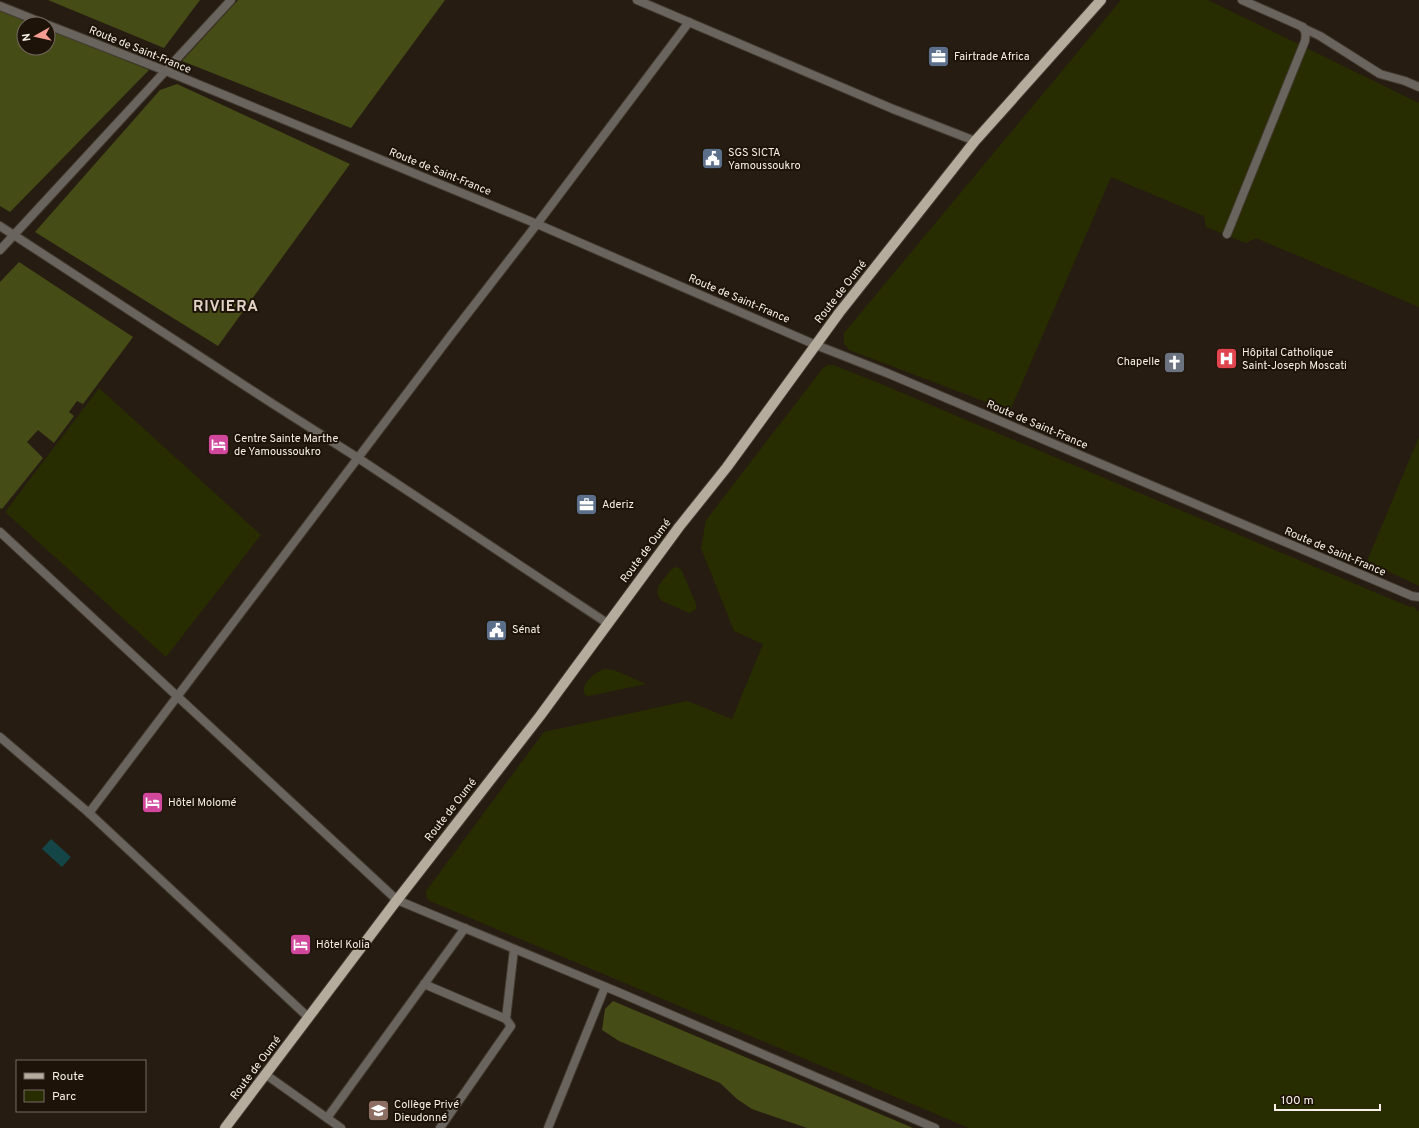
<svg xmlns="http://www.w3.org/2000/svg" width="1419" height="1128" font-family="Overpass,sans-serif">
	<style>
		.green { fill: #282d00 }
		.forest { fill: #454c16 }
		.water { fill: #154647 }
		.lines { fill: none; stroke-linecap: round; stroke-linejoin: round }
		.minor-casing { stroke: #433a2f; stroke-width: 10 }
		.major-casing { stroke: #433a2f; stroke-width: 12 }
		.minor { stroke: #69645e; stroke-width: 8 }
		.major { stroke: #b6ac9e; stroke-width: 10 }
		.labels { text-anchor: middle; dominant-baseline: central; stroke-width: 4; stroke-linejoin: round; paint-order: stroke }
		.street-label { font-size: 11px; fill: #f8f0e8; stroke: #1d1308 }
		.poi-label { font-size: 11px; fill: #f8f0e8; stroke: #1d1308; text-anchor: start }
		.district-label { font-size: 15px; font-weight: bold; letter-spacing: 1px; fill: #e2d3c4; stroke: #1d1308 }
	</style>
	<rect width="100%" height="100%" fill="#261c11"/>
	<g class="green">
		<polygon points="1121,0 1208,0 1419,103 1419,307 1256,238 1246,243 1206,227 1204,216 1111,177 1010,411 849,350 844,344 844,333"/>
		<polygon points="828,365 833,365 874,381 1410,607 1414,606 1416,610 1419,611 1419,1128 969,1128 430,901 427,898 426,891 544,732 687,701 732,719 763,644 734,631 701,548 706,520 823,368"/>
		<polygon points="99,388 261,535 166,657 5,512"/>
		<polygon points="1419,437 1419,586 1367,561"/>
		<path d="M675,567L681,569L696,604V609L691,612L689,613L662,601C653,592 659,584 666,576C669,572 671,569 675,567Z"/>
		<path d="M604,669L614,670L646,684L589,696L585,695C579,685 595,672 604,669Z"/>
	</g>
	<g class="forest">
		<polygon points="48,0 200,0 164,48"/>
		<polygon points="238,0 445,0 351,128 182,61"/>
		<polygon points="0,9 37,24 24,24 24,48 48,48 48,29 149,70 10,212 0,206"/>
		<polygon points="177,84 350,164 218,346 35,232 160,90"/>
		<polygon points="19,262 133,337 83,404 77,401 69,412 74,416 54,443 38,430 27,442 43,458 2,509 0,508 0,282"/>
		<polygon points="613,1001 913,1128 807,1128 752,1109 737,1099 720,1083 619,1041 602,1030 605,1009"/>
	</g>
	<polygon class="water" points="51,839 71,857 62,867 42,849"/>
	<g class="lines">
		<defs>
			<g id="minor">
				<polyline points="637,0 893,109 975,141"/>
				<polyline points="0,6 45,24"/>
				<polyline points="48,25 166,71 537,224 816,345 887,373 1412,596 1419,597"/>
				<polyline points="1303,28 1320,36 1380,74 1405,81 1419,87"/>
				<polyline points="0,226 273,404 358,458 607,623"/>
				<path d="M1227,234L1305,41C1306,35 1306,32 1303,27L1242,0"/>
				<polyline points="0,250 231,0"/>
				<polyline points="0,532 397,900 618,992 935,1128"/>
				<polyline points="0,737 89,813 309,1018"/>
				<polyline points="89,813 451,335 537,224 689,22"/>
				<polyline points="424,984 506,1019 511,1026 440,1128"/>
				<polyline points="506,1019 514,949"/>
				<polyline points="265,1074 341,1128"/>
				<polyline points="327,1118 465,928"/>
				<polyline points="548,1128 605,987"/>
			</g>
			<polyline id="major" points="225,1128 397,900 540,716 679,527 727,467 839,313 975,141 1101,0"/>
		</defs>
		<use href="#minor" class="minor-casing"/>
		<use href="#major" class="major-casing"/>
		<use href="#minor" class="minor"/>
		<use href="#major" class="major"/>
	</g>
	<defs>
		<symbol id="office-square" viewBox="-11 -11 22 22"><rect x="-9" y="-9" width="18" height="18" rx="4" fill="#5c6f8a" stroke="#1d1308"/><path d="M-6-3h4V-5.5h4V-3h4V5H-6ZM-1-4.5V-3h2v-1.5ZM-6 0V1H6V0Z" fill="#fff"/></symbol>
		<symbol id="civic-square" viewBox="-11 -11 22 22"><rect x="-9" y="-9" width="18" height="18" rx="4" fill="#5c6f8a" stroke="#1d1308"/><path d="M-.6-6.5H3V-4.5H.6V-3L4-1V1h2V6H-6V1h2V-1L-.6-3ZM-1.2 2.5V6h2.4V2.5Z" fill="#fff"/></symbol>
		<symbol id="hospital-square" viewBox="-11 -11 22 22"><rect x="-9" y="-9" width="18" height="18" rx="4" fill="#e0444e" stroke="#1d1308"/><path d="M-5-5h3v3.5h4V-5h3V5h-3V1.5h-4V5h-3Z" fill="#fff"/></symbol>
		<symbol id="church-square" viewBox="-11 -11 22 22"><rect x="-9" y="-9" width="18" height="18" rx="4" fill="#6b7280" stroke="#1d1308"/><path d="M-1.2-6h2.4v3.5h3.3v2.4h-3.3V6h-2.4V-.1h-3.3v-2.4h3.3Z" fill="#fff"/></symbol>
		<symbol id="hotel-square" viewBox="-11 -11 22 22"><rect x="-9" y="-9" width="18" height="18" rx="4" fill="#d1479c" stroke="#1d1308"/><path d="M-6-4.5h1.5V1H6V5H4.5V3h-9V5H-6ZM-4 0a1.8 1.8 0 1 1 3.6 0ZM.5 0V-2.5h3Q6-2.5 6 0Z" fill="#fff"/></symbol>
		<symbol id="school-square" viewBox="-11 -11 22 22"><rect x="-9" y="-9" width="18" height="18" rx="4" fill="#8d6e63" stroke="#1d1308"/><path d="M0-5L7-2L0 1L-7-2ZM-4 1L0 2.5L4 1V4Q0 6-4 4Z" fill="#fff"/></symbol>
	</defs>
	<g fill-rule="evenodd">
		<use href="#office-square" x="926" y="44" width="25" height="25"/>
		<use href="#civic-square" x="700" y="146" width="25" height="25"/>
		<use href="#hospital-square" x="1214" y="346" width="25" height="25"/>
		<use href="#church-square" x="1162" y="350" width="25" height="25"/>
		<use href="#hotel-square" x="206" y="432" width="25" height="25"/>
		<use href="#office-square" x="574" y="492" width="25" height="25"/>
		<use href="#civic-square" x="484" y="618" width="25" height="25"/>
		<use href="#hotel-square" x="140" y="790" width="25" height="25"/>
		<use href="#hotel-square" x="288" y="932" width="25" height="25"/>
		<use href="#school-square" x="366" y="1098" width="25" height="25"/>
	</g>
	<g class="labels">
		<g class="street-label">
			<text transform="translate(140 50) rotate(22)">Route de Saint-France</text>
			<text transform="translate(440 172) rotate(22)">Route de Saint-France</text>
			<text transform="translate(841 292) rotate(-52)">Route de Oumé</text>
			<text transform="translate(739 299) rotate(23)">Route de Saint-France</text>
			<text transform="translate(1037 425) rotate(23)">Route de Saint-France</text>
			<text transform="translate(646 551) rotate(-53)">Route de Oumé</text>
			<text transform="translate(1335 552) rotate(23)">Route de Saint-France</text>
			<text transform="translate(451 810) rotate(-52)">Route de Oumé</text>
			<text transform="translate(256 1068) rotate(-53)">Route de Oumé</text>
		</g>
		<g class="poi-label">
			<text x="954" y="57">Fairtrade Africa</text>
			<text x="728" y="153">SGS SICTA<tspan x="728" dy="13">Yamoussoukro</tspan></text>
			<text x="1242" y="353">Hôpital Catholique<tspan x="1242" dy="13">Saint-Joseph Moscati</tspan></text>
			<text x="1160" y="362" text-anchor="end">Chapelle</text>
			<text x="234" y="439">Centre Sainte Marthe<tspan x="234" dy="13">de Yamoussoukro</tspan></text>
			<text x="602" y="505">Aderiz</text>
			<text x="512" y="630">Sénat</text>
			<text x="168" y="803">Hôtel Molomé</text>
			<text x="316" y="945">Hôtel Kolia</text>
			<text x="394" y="1105">Collège Privé<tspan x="394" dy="13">Dieudonné</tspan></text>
		</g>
		<g class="district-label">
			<text x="226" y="307">RIVIERA</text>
		</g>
	</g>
	<rect x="16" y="1060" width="130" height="52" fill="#1d1308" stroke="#756b62"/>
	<rect x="24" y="1073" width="20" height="6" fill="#b6ac9e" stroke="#756b62"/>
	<text x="52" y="1080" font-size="12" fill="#f8f0e8">Route</text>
	<rect x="24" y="1090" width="20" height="12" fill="#282d00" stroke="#756b62"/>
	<text x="52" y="1100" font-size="12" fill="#f8f0e8">Parc</text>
	<g transform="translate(36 36) rotate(262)"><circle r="19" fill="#1d1308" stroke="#756b62"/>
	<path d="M0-3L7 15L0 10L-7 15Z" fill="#f59c93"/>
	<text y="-6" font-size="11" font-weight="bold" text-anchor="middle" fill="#f8f0e8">N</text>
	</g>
	<path d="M1275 1104v6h105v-6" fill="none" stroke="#f8f0e8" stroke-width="2"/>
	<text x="1281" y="1104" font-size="12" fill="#f8f0e8" stroke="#1d1308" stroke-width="3" paint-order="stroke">100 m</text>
</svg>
